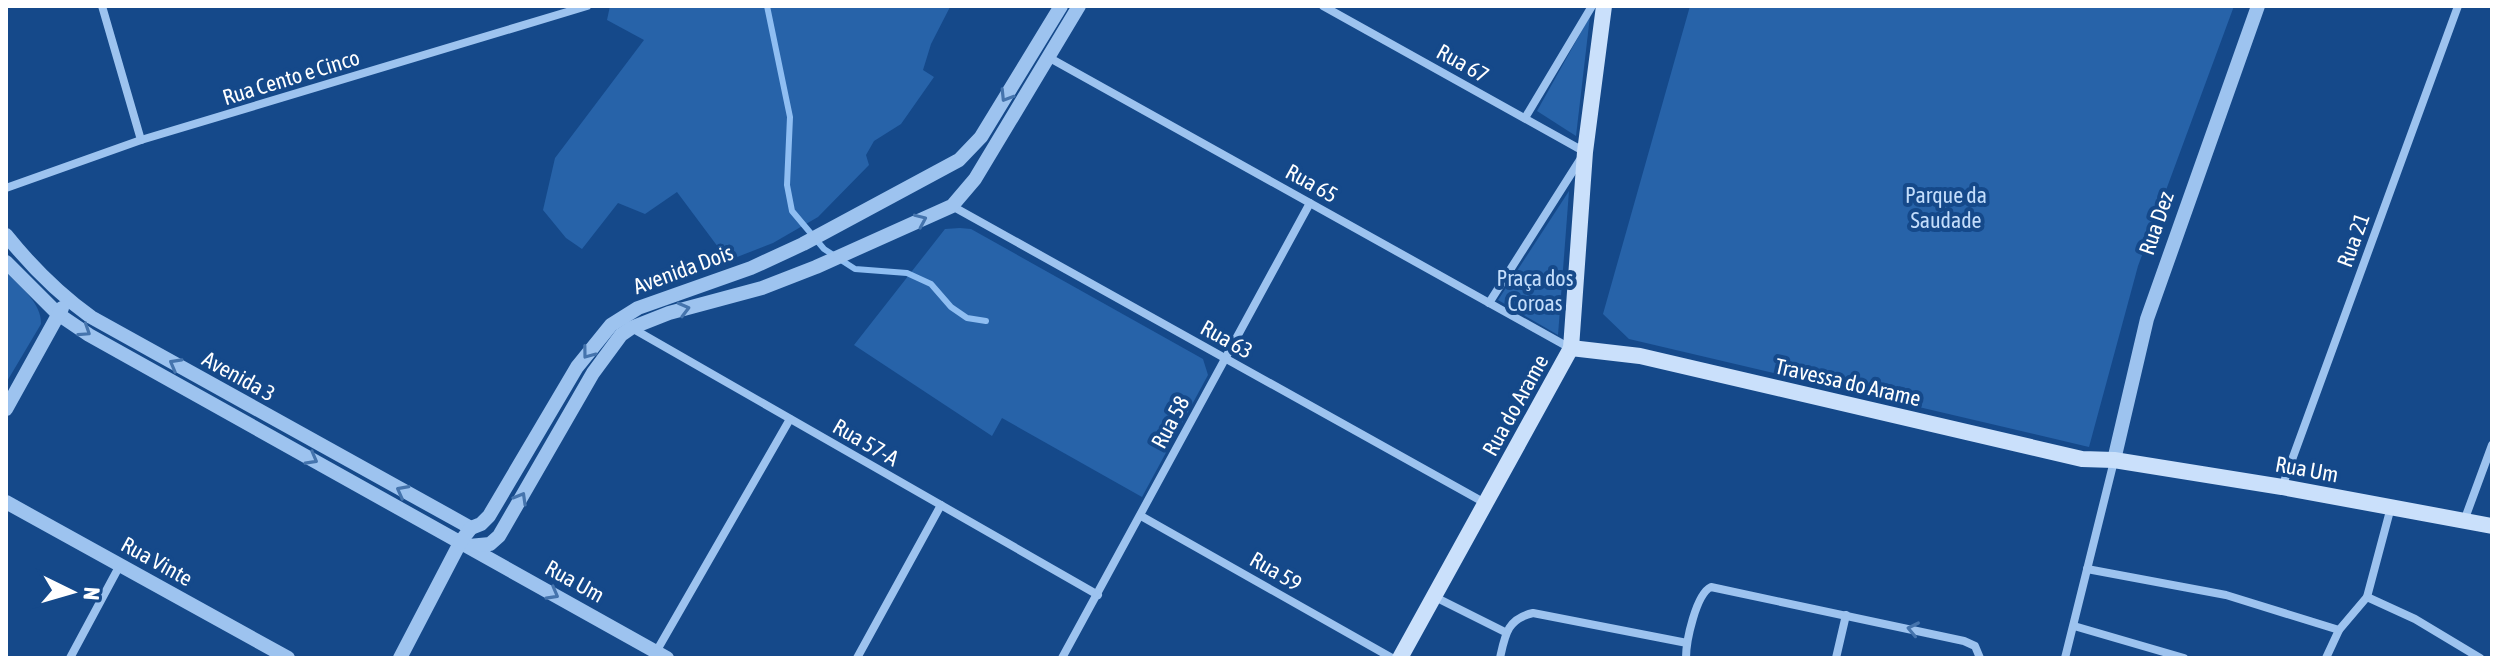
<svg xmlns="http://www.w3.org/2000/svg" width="2498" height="664" font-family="'Asap Condensed',sans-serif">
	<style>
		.green { fill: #2763a9 }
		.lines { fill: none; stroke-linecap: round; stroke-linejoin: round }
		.stream { stroke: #8fbef2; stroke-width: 6 }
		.minor { stroke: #9dc3ef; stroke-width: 8 }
		.tertiary { stroke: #9dc3ef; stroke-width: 14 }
		.secondary { stroke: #cae0fb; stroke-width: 16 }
		.oneway { stroke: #4574ad }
		.labels { text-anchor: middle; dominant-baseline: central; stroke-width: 8; stroke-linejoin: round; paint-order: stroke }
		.street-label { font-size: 22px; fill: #fff; stroke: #15498a }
		.park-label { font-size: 22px; fill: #c3ddfb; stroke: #15498a }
	</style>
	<rect width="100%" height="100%" fill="#15498a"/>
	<g class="green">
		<polygon points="610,6 950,6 950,7 931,44 923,70 934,77 901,124 874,141 866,155 869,165 818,217 773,243 732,259 718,247 677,192 645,214 618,203 582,249 566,238 543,210 555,158 644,40 607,20"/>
		<polygon points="1690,6 2234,6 2138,266 2089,447 1629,339 1603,314"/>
		<polygon points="1590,16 1576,136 1537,111"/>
		<polygon points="1569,191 1558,335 1498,300"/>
		<polygon points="960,228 971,229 1203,359 1208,375 1142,497 1002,418 992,436 854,345 945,229"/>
		<path d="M6,272C20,287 42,303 41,324L6,383Z"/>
	</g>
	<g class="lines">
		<polyline class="stream" points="767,6 790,117 787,185 792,211 824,249 855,269 907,273 931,284 951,307 967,318 986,321"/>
		<g class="minor">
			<polyline points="102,6 141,140"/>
			<polyline points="1323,6 1585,152 1489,303"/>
			<polyline points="1048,57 1570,348"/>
			<polyline points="1525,118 1592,6"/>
			<polyline points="6,188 141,140 587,6"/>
			<polyline points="952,206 1485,503"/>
			<polyline points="630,327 1098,595"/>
			<polyline points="2282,487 2458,6"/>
			<polyline points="1141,516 1392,658"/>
			<polyline points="2464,521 2492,445"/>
			<polyline points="2087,569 2226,595 2339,630"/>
			<polyline points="1435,597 1505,632"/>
			<polyline points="2367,597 2415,619 2480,658"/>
			<polyline points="2074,626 2184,658"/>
			<polyline points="656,652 790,419"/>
			<polyline points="70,658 120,565"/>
			<polyline points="857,658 941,505"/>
			<polyline points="1062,658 1310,203"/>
			<path d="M1500,658C1505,635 1507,619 1533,613L1687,643"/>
			<path d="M1686,658C1686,641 1696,594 1711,587L1964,641L1975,646L1980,658"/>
			<polyline points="1836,658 1846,615"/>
			<polyline points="2065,658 2114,461"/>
			<polyline points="2326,658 2339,630 2367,597 2391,507"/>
		</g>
		<g class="tertiary">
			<path d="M6,235C31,266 59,294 91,317L471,528"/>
			<polyline points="6,262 58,314 89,335 667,658"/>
			<polyline points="6,409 62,308"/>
			<polyline points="2114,460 2147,319 2258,6"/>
			<polyline points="6,502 288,658"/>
			<polyline points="469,546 490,544 499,536 593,373 621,335 631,328 669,313 762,288 816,267 952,206 975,179 1079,6"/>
			<polyline points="400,658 461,541 471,528 481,524 489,516 577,367 611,325 638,308 751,268 803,244 959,160 981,137 1061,6"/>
		</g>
		<g class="secondary">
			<polyline points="1571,348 1640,356 2082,459 2114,460 2282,487 2492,526"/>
			<polyline points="1400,658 1571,348 1585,152 1604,6"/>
		</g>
	</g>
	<defs><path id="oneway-chevron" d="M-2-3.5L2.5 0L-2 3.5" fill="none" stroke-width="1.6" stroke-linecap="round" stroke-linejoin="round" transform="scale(2)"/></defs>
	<g class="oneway">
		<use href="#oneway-chevron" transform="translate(1006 96) rotate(122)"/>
		<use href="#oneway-chevron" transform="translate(921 220) rotate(-24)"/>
		<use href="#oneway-chevron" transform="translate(684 309) rotate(-15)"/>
		<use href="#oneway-chevron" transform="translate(85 331) rotate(33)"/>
		<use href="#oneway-chevron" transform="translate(588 353) rotate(127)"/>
		<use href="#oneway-chevron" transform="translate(175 364) rotate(-151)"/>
		<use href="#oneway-chevron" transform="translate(312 459) rotate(29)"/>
		<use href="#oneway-chevron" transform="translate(402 491) rotate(-152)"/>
		<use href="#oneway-chevron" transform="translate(521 498) rotate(-60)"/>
		<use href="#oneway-chevron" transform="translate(553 594) rotate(29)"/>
		<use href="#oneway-chevron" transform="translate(1913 629) rotate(-168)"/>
	</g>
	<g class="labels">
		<g class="street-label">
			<text transform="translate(1463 63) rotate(29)">Rua 67</text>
			<text transform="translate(291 77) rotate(-17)">Rua Cento e Cinco</text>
			<text transform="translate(1312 183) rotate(29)">Rua 65</text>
			<text transform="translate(2156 223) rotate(-71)">Rua Dez</text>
			<text transform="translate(2353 240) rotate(-70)">Rua 21</text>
			<text transform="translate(683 269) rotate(-20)">Avenida Dois</text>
			<text transform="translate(1227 339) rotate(29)">Rua 63</text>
			<text transform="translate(239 376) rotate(29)">Avenida 3</text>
			<text transform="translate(1848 382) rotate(13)">Travessa do Arame</text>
			<text transform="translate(1515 405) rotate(-61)">Rua do Arame</text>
			<text transform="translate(1170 422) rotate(-62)">Rua 58</text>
			<text transform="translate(866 442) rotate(30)">Rua 57-A</text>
			<text transform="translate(2307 469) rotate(10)">Rua Um</text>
			<text transform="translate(157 561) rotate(29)">Rua Vinte</text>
			<text transform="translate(1276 571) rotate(30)">Rua 59</text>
			<text transform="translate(575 581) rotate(29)">Rua Um</text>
		</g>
		<g class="park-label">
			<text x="1946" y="195">Parque da<tspan x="1946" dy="25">Saudade</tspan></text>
			<text x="1535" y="278">Praça dos<tspan x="1535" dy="25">Coroas</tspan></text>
		</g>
	</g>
	<rect width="2498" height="664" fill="none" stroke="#ffffff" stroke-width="16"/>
	<g transform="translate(72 592) rotate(95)" stroke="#15498a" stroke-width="6" paint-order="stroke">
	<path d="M0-6L14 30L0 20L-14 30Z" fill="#ffffff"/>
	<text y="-12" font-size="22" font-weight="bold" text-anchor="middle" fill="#ffffff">N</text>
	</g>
</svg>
